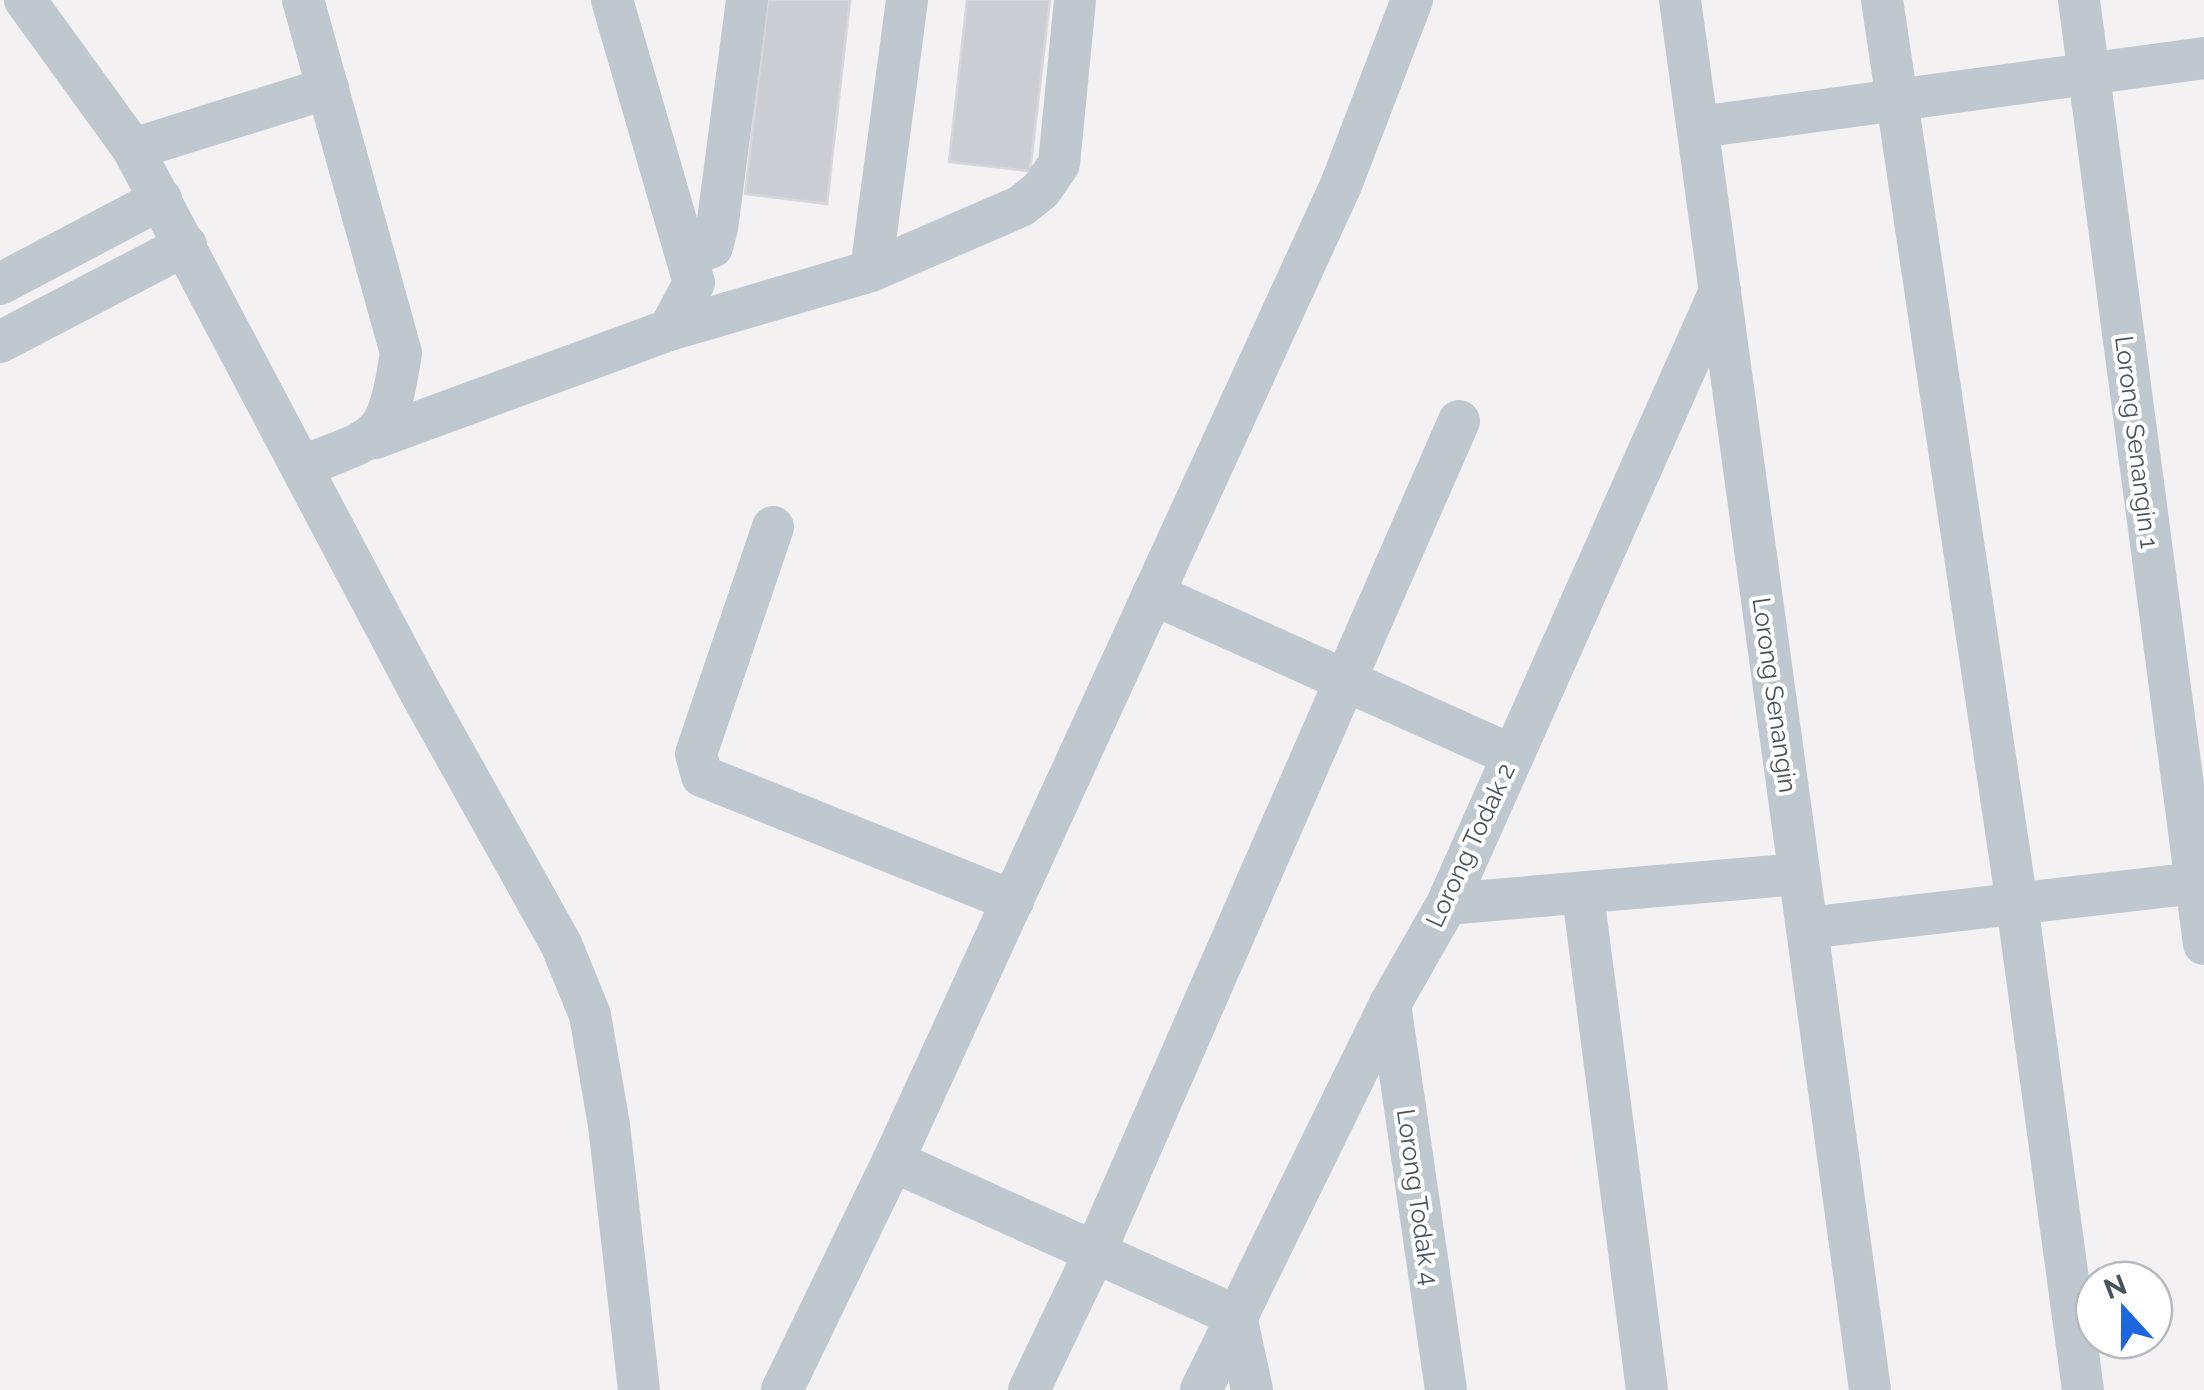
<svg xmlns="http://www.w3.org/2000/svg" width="2204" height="1390" font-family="Raleway,sans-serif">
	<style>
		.building { fill: #cbcdd3; stroke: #d5d7dc; stroke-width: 2.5 }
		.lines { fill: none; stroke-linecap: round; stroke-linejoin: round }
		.minor { stroke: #bfc7cf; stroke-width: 42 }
		.labels { text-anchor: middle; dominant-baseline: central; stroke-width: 8; stroke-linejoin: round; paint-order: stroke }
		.street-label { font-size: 25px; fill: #49535e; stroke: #fff }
	</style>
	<rect width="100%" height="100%" fill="#f3f1f1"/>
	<g class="building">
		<polygon points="768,0 850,0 827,204 745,194"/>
		<polygon points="967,0 1050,0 1030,171 949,162"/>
	</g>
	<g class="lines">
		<g class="minor">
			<polyline points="25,0 133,149 419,690 561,944 590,1015 609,1125 639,1390"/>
			<path d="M303,0L401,353C387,441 382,435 303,466"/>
			<polyline points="612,0 694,283 669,330"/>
			<polyline points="1680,0 1870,1390"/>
			<polyline points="1882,0 2017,904 2083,1390"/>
			<polyline points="2079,0 2204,944"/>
			<polyline points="1699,127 2204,58"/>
			<polyline points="133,149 328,88"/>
			<polyline points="689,256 712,247 717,228 747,0"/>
			<polyline points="871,271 907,0"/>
			<polyline points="0,284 161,199"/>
			<polyline points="0,342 186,245"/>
			<polyline points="375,438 669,330 871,271 1021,206 1041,190 1059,164 1075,0"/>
			<polyline points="773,527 696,754 702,776 1013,901"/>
			<polyline points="1153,594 1511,755"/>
			<polyline points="1583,895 1647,1390"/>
			<polyline points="1447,904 1799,874"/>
			<polyline points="1807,928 2204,882"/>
			<polyline points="1390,1004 1446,1390"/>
			<polyline points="893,1161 1236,1316 1252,1390"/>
			<polyline points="782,1390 893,1161 1341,185 1412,0"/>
			<polyline points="1029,1390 1095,1252 1459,421"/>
			<polyline points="1201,1390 1390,1004 1447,904 1720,291"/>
		</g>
	</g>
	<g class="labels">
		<g class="street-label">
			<text transform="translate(2137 442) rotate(83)">Lorong Senangin 1</text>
			<text transform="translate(1775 695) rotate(82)">Lorong Senangin</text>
			<text transform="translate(1470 845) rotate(-65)">Lorong Todak 2</text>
			<text transform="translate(1418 1197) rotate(82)">Lorong Todak 4</text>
		</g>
	</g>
	<g transform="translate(2124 1310) rotate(339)"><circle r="48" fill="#ffffff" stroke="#b6babf" stroke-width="2.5"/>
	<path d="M0-8L18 38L0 25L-18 38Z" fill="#1e66e0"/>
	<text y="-15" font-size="28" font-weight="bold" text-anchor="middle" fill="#49535e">N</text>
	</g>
</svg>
